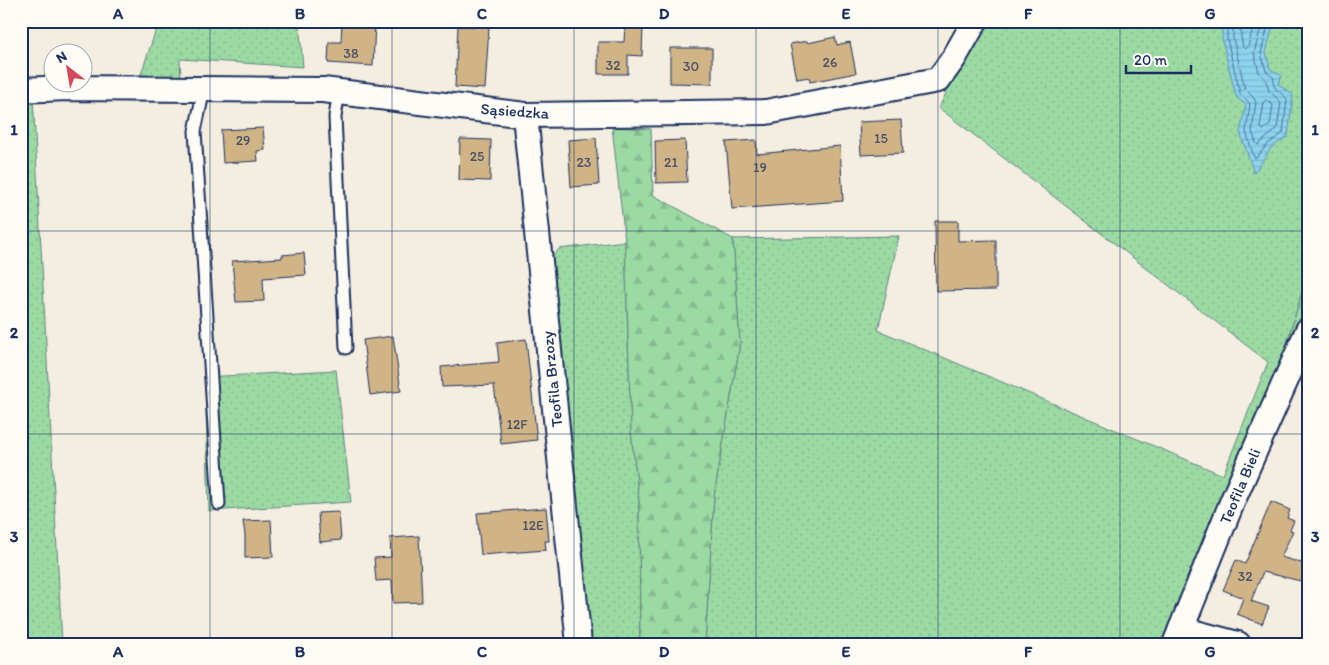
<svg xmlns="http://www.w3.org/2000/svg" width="1329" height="665" font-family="Itim,sans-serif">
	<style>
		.grass { fill: url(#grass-dots); stroke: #5c8480 }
		.forest { fill: url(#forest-firs); stroke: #5c8480 }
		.water { fill: url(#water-rules); stroke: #6091b5 }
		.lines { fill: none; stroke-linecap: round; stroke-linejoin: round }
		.shore { stroke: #497198; stroke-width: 1 }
		.building { fill: #d1b486; stroke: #1b2f5e }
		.service-casing { stroke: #1b2f5e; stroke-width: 15 }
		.minor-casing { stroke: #1b2f5e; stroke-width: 28 }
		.service { stroke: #fdfcf7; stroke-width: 11 }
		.minor { stroke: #fdfcf7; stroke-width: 24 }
		.grid { fill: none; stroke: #1b2f5e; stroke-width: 1; stroke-opacity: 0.55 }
		.labels { text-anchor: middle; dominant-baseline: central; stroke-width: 4; stroke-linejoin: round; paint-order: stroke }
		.number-label { font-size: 14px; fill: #485068 }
		.street-label { font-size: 16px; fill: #1b2f5e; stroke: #fdfcf7 }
		.neatline { fill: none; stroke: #1b2f5e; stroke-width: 2 }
		.grid-label { font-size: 16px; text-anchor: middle; font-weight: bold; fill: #1b2f5e }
	</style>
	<defs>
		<pattern id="grass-dots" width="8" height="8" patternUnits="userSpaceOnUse" patternTransform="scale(1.25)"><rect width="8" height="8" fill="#9cdaa3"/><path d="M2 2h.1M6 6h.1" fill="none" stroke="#86bb8f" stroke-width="1.8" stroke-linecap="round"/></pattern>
		<pattern id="forest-firs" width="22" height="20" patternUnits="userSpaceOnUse" patternTransform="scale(1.25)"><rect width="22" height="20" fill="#9cdaa3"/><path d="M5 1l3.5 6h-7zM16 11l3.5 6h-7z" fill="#86bb8f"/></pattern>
		<pattern id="water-rules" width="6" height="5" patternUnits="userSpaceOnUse" patternTransform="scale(1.25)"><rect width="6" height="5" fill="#8ed3ef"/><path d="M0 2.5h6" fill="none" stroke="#7ab5cf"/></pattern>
	</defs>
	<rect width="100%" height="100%" fill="#f4eee0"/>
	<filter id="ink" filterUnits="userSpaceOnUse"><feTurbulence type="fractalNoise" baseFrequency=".02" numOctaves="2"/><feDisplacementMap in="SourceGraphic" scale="10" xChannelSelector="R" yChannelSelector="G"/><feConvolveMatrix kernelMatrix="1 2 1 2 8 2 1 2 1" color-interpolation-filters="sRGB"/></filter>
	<g filter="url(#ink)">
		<g class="grass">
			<polygon points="159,21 299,21 303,67 180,59 181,81 140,77"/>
			<polygon points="980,21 1308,21 1308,272 1284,353 1161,644 705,644 714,496 740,343 733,239 899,236 878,330 1223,475 1268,362 939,108"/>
			<polygon points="21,97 33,97 62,644 21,644"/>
			<polygon points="625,241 631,431 639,500 640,644 589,644 549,260 559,249"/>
			<polygon points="336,370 351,502 209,511 205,377"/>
		</g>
		<g class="forest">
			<polygon points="612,127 651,129 653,195 733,239 740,343 714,496 705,644 640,644 639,500 631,431 625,241"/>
			<polygon points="1308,272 1308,310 1284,353"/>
		</g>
		<polygon class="water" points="1222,21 1269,21 1272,29 1266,52 1270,69 1282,76 1278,84 1293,95 1288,136 1271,148 1254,173 1240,132 1246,105 1236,97 1222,39"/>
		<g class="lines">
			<g class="shore">
				<path d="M1227,21V39L1240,93L1250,104L1246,132L1254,157L1256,158L1268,144L1283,133L1287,99C1281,90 1271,91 1274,78L1266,71L1261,53L1267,30L1264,21"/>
				<polyline points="1233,21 1233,38 1245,89 1253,97 1256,102 1252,131 1256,143 1258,145 1277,129 1281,102 1269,91 1266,81 1259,72 1254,53 1260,30 1258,21"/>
				<polyline points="1240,21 1241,37 1243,47 1245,49 1248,47 1252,31 1251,21"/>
				<polygon points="1266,100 1273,105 1270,125 1263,130 1260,127 1264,102"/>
			</g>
		</g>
		<g class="building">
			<polygon points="342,21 375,23 373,66 328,63 329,42 341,42"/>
			<polygon points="625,24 643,25 642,56 628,55 628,74 598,74 598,42 624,42"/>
			<polygon points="458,26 489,27 485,89 455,87"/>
			<polygon points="835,37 837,45 850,42 856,73 810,82 809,77 797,79 790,44 807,41 808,43"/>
			<polygon points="670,48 712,48 712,84 670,83"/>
			<polygon points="901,120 903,153 861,155 859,122"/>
			<polygon points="263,128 265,150 257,151 258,161 223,163 221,130"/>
			<polygon points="596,138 599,185 571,187 568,140"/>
			<polygon points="460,139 491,140 490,181 459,180"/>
			<polygon points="685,140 687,182 656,183 655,141"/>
			<polygon points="756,140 757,154 840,146 843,201 732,209 726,142"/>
			<polygon points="935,221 958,221 958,241 996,240 996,290 936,291"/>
			<polygon points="304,253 306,275 263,278 264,301 236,302 232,261 282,258 282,255"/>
			<polygon points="393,336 401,391 370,395 363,340"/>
			<polygon points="526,339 537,440 501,444 494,385 442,387 441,367 499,362 497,343"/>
			<polygon points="1271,502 1290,510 1287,518 1294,521 1290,530 1293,531 1281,557 1308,565 1308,570 1305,582 1263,572 1251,601 1269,607 1262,624 1237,614 1243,598 1223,590 1236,560 1245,564"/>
			<polygon points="546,508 549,541 545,541 546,550 481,555 477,513"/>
			<polygon points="339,512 341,540 320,542 318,513"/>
			<polygon points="271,520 273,557 245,558 245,535 243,521"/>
			<polygon points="419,536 422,602 393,603 392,580 376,581 374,558 391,557 390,538"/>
		</g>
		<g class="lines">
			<defs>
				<g id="service">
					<polyline points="204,89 195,131 219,504"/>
					<polyline points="339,91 335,117 346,348"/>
				</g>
				<g id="minor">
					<polyline points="21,90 67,88 323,90 525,115 766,112 938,80 954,58 975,21"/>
					<polyline points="525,115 579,644"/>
					<polyline points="1181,629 1238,644"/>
					<polyline points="1175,644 1233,500 1308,330"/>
				</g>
			</defs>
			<use href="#service" class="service-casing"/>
			<use href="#minor" class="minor-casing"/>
			<use href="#service" class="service"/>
			<use href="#minor" class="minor"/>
		</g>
	</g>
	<path class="grid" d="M210,21V644M392,21V644M574,21V644M756,21V644M938,21V644M1120,21V644M21,231H1308M21,434H1308"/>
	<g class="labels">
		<g class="number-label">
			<text x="351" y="53">38</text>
			<text x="830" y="62">26</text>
			<text x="613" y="65">32</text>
			<text x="691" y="66">30</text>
			<text x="881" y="138">15</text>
			<text x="243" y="140">29</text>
			<text x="477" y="156">25</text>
			<text x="584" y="162">23</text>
			<text x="671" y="162">21</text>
			<text x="760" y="167">19</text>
			<text x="517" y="424">12F</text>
			<text x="533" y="525">12E</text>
			<text x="1245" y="576">32</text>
		</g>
		<g class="street-label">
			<text transform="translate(515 111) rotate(4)">Sąsiedzka</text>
			<text transform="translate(552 379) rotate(-96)">Teofila Brzozy</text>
			<text transform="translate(1240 486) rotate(-67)">Teofila Bieli</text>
		</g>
	</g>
	<rect width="1329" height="665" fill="none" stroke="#fdfcf7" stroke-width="55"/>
	<g transform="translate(68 68) rotate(329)"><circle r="24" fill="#fdfcf7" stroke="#a3aaba"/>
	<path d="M0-4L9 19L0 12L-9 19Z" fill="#d1495b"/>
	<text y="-8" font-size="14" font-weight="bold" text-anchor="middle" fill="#1b2f5e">N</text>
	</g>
	<path d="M1126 65v8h65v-8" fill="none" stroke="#1b2f5e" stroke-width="2.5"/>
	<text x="1134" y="65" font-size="15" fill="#1b2f5e" stroke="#fdfcf7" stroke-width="4" paint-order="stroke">20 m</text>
	<rect x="28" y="28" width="1274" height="610" class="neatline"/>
	<g class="grid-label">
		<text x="118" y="19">A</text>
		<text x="300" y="19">B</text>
		<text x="482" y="19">C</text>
		<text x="664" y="19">D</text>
		<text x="846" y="19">E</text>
		<text x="1028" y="19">F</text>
		<text x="1210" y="19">G</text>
		<text x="14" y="135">1</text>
		<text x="1315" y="135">1</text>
		<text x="14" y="338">2</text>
		<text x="1315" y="338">2</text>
		<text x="14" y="542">3</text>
		<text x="1315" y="542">3</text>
		<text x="118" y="657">A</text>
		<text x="300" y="657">B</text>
		<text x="482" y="657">C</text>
		<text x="664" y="657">D</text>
		<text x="846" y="657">E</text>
		<text x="1028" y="657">F</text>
		<text x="1210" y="657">G</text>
	</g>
</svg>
